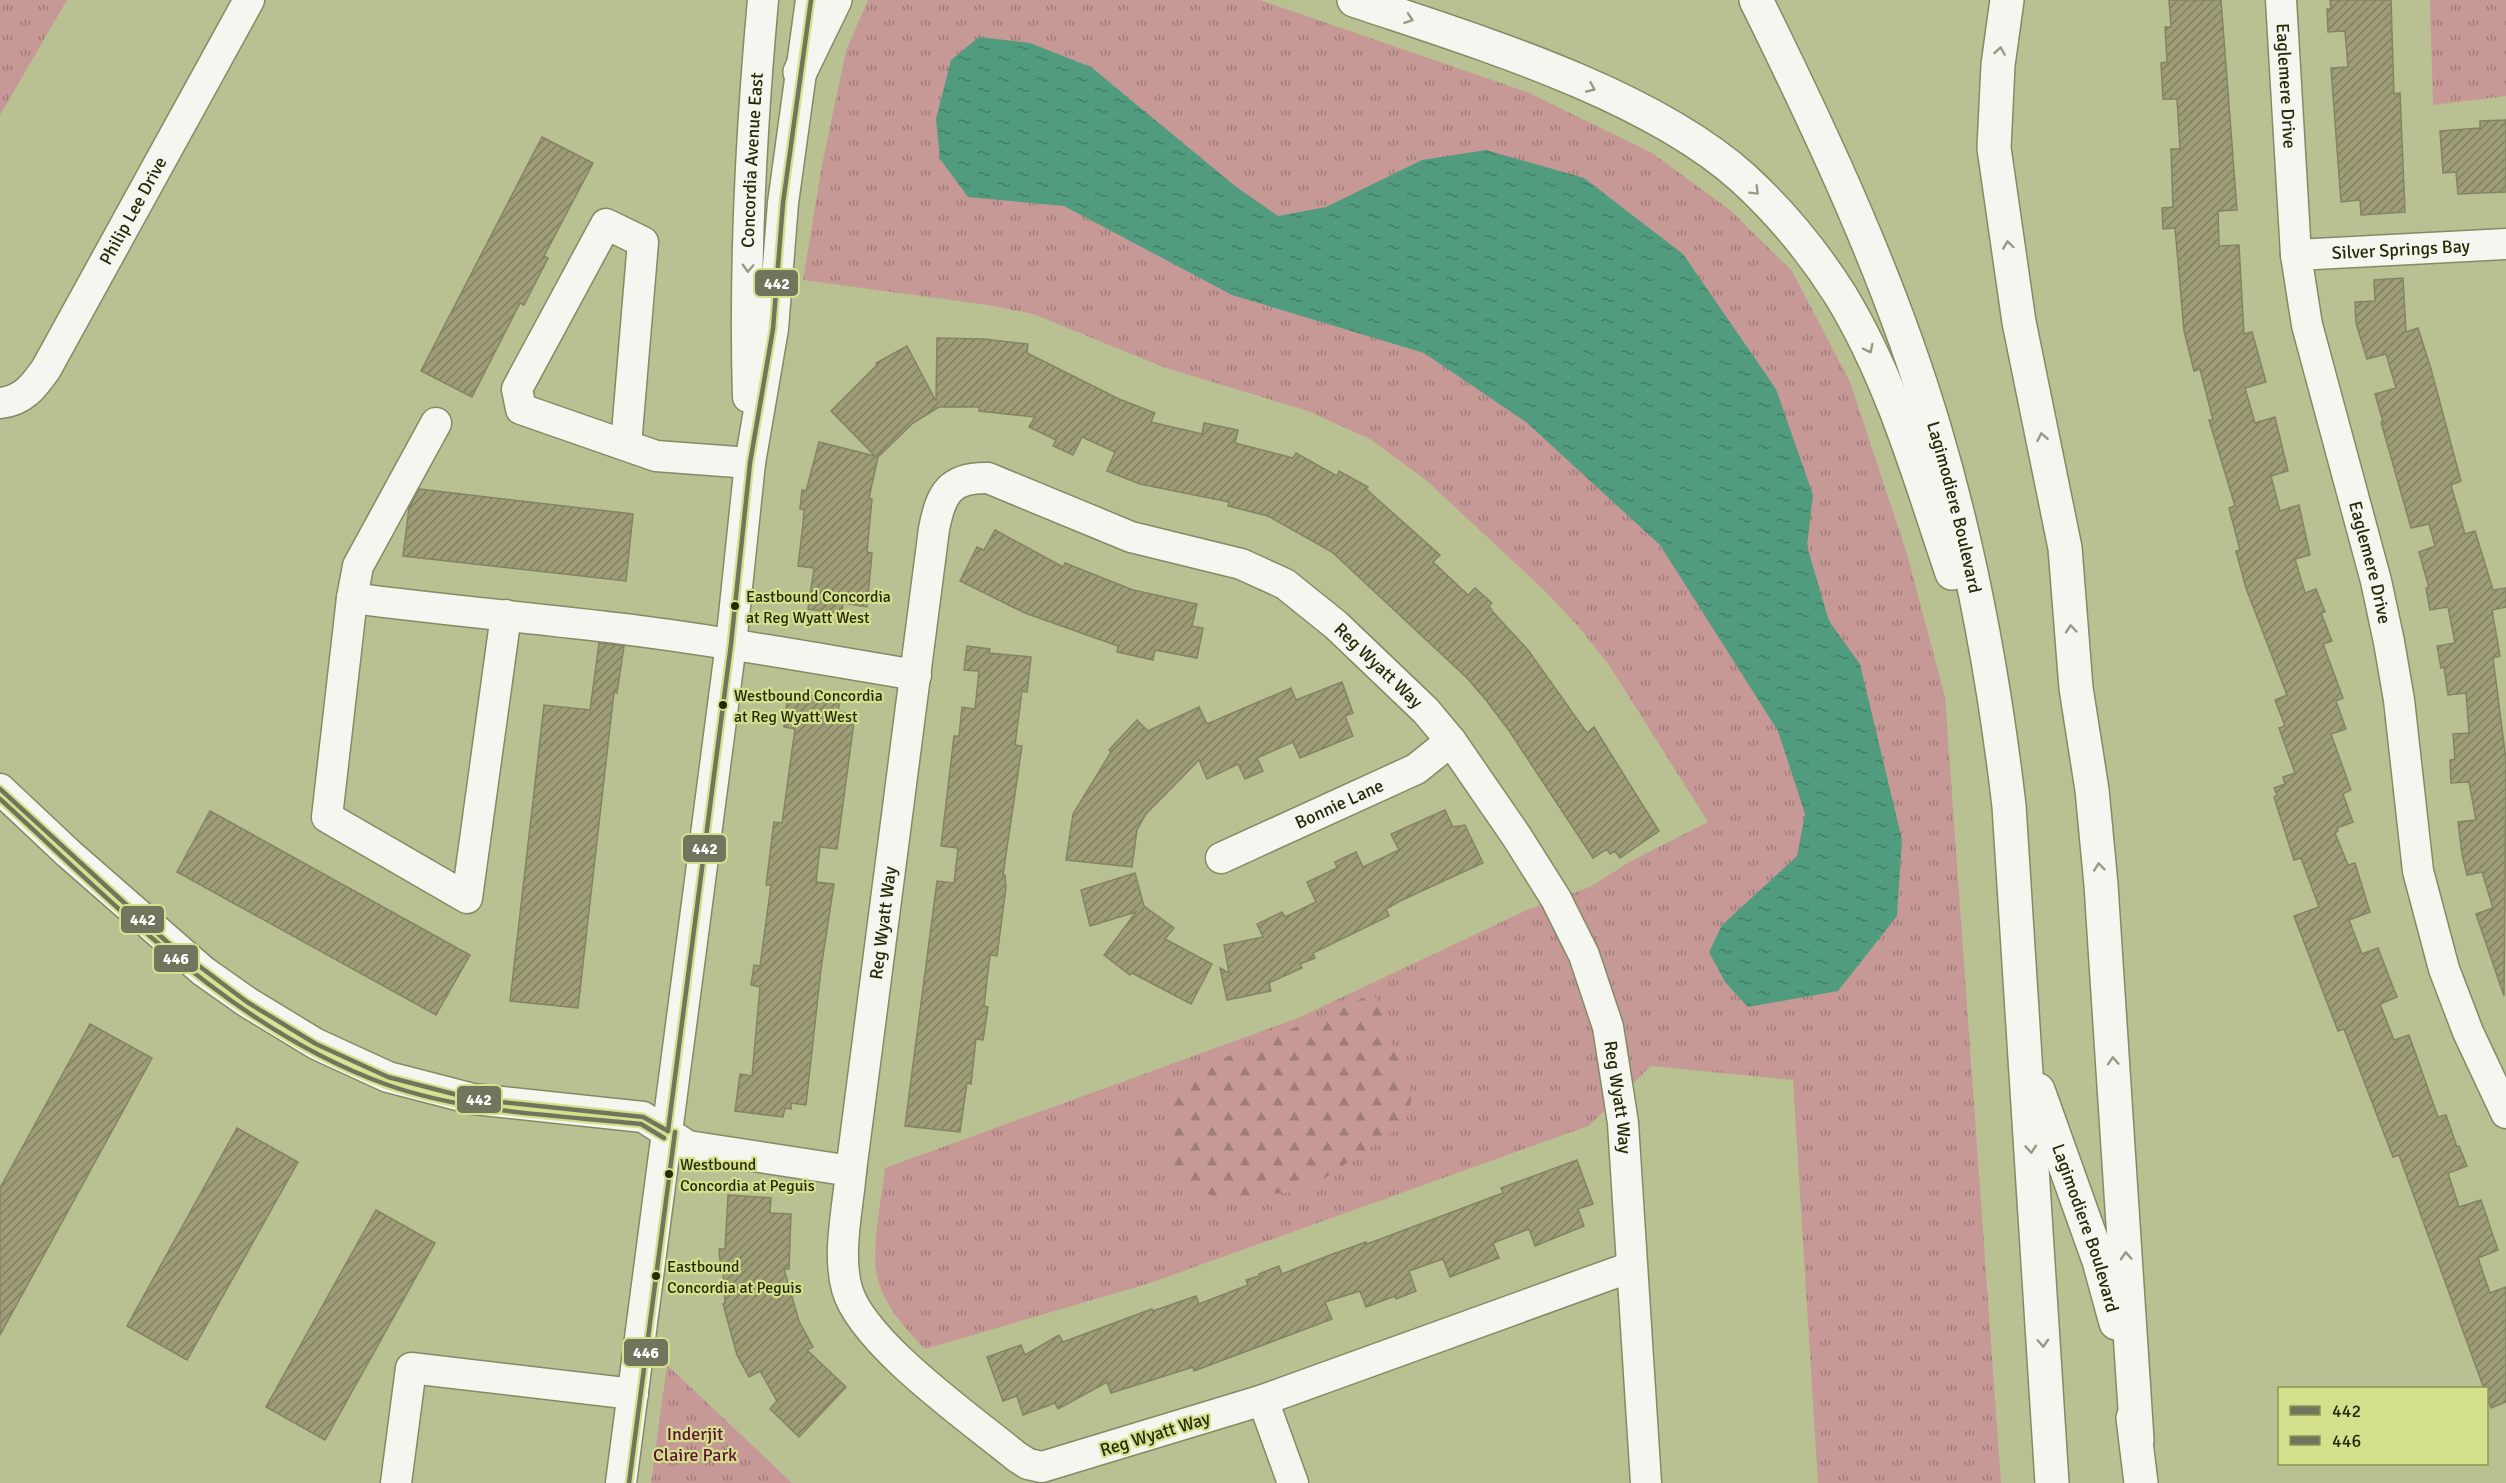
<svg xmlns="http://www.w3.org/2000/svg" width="2506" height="1483" font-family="Signika,sans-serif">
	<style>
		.grass { fill: url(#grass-tufts) }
		.forest { fill: url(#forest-firs) }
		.water { fill: url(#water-ripples) }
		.building { fill: url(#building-hatch); stroke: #848463; stroke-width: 1.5 }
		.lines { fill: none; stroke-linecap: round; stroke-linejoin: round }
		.minor-casing { stroke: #858a64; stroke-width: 33 }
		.major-casing { stroke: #858a64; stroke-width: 36 }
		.minor { stroke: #f4f6ef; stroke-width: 30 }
		.major { stroke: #f4f6ef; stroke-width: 33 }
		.bus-1-casing { stroke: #d4e08c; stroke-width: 9 }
		.bus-2-casing { stroke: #d4e08c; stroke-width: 9 }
		.bus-1 { stroke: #72755e; stroke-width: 4.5 }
		.bus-2 { stroke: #72755e; stroke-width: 4.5 }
		.oneway { stroke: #979a87 }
		.bus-dot { fill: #262a07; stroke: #d4e08c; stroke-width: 2 }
		.labels { text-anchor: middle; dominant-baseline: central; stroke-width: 4.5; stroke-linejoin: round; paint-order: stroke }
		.bus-label { font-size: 16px; fill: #262a07; stroke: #d4e08c; text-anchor: start }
		.street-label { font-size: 18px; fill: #262a07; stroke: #d4e08c }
		.park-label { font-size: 18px; fill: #5e1037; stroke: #d4e08c }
		.line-badge { stroke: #d4e08c; stroke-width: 2 }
		.badge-label { font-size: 16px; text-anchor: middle; font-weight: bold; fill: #fff }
	</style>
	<defs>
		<pattern id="grass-tufts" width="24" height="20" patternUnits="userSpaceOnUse" patternTransform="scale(1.5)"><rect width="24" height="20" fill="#c69997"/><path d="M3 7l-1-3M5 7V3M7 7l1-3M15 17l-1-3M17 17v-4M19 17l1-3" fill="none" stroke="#a17d79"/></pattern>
		<pattern id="forest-firs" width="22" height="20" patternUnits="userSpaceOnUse" patternTransform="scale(1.5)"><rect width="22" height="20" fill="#c69997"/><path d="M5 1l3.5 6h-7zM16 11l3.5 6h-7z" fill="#a17d79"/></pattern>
		<pattern id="water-ripples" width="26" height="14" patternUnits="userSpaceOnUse" patternTransform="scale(1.5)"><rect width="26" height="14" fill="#519c7f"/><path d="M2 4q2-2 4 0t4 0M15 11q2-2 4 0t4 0" fill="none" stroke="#437f66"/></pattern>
		<pattern id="building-hatch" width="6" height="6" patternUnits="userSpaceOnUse" patternTransform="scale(1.5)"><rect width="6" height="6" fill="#9e9d78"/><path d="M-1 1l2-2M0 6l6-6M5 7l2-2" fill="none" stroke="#818060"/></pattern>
	</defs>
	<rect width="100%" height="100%" fill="#b9c092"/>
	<g class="grass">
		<polygon points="0,0 67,0 0,115"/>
		<path d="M868,0H1260L1527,92L1652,153L1730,210L1792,271L1850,382L1907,554L1945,697L2001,1483H1818L1793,1080L1651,1066L1588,1126L1147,1284L925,1349C905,1328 886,1308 878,1280C870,1255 882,1195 885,1168L1298,1018L1527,910L1590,887L1631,861L1708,822L1609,665L1578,626L1546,592L1426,480L1370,439L1308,411L1166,368L1033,314L988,305L803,280L822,165L846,51Z"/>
		<polygon points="2430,0 2506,0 2506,96 2433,105"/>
		<polygon points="667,1365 775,1467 792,1483 651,1483"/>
	</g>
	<polygon class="forest" points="1374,993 1412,1097 1405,1124 1304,1192 1217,1197 1169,1181 1166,1084"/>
	<polygon class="water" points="979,37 1030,43 1091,67 1235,186 1278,216 1326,207 1422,160 1486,150 1584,178 1683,254 1776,389 1813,495 1807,546 1829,621 1860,664 1902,840 1897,916 1838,991 1748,1007 1725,982 1709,952 1722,925 1797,856 1805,814 1778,731 1660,545 1526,422 1424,353 1232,295 1064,206 968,197 940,159 936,119 951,60"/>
	<g class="building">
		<polygon points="2169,0 2221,0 2237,210 2218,211 2219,246 2239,245 2244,334 2252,332 2266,382 2245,388 2255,423 2275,417 2288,471 2271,476 2280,511 2299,505 2310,555 2295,559 2305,593 2316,589 2325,612 2321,613 2332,641 2323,644 2343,698 2336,701 2346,729 2331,734 2351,790 2343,794 2353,822 2337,828 2338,831 2335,833 2348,865 2355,863 2370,912 2349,920 2362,954 2378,948 2397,997 2380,1004 2394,1040 2409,1035 2438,1117 2446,1115 2457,1147 2459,1146 2467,1166 2448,1173 2459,1207 2481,1200 2498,1250 2478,1258 2490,1293 2506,1287 2506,1402 2491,1408 2399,1155 2393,1157 2344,1029 2338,1031 2294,916 2319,907 2301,858 2294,860 2274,797 2277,795 2274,788 2285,784 2283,777 2295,773 2279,728 2285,726 2275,700 2287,695 2246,588 2236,551 2240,550 2229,508 2235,506 2209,420 2213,420 2200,369 2194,371 2184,331 2175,228 2163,229 2162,208 2173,207 2171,149 2180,149 2177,99 2163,99 2161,63 2167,62 2165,27 2171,27"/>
		<polygon points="2330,0 2391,0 2394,94 2400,93 2405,212 2361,215 2360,200 2341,202 2331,68 2348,67 2345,31 2328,32 2327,9 2331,9"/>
		<polygon points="2506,120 2506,192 2458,194 2456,172 2443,173 2440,131 2480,128 2480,121"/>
		<polygon points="542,137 593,163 544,256 548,258 524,305 520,303 472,397 421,371"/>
		<polygon points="2403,278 2406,332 2418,328 2431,369 2461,481 2451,485 2465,534 2475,531 2493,590 2506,588 2506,607 2492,610 2500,656 2493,658 2506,760 2504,996 2476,914 2493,908 2482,872 2467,875 2462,854 2458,822 2476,820 2469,782 2451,783 2450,760 2455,759 2453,734 2469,733 2466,693 2448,695 2444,667 2441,668 2437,646 2455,643 2448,607 2430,610 2426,588 2429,588 2419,552 2435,546 2429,524 2411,528 2381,422 2383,422 2375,394 2396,388 2386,354 2367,359 2356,323 2355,302 2375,301 2374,280"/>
		<polygon points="937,338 983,339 1028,344 1027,353 1119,399 1155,413 1151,422 1202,434 1204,423 1238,430 1235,443 1293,458 1296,453 1337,476 1339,471 1368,487 1366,489 1440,555 1433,562 1468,595 1475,588 1492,603 1489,606 1493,612 1528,650 1587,733 1594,727 1659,831 1620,858 1615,851 1610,854 1607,849 1593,858 1510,732 1486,700 1467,678 1332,552 1268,516 1228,506 1229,502 1140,484 1107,471 1115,452 1082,437 1073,455 1053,446 1056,440 1029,427 1035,417 979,411 979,407 939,407 913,423 878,457 869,498 872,499 867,552 872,553 867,607 843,603 842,614 808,609 814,568 798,566 803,524 804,510 800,509 802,490 806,491 819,442 875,456 831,411 877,365 876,363 907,346 936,401"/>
		<polygon points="419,489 633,514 626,581 403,556 409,508"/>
		<polygon points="995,530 1063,567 1065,563 1133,590 1197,604 1192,626 1203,628 1197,658 1155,650 1153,660 1117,652 1118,646 1025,613 960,581 977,547 984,550"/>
		<polygon points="599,643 624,646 617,693 614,692 578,1008 510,1001 544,705 590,710"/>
		<polygon points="967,646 990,649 989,653 1031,657 1027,692 1022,691 1015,745 1022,746 1003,875 1005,875 1006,887 997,956 990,955 984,1006 988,1007 983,1040 976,1039 971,1084 967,1083 960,1132 905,1126 937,881 954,883 958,848 941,846 954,736 959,736 962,707 975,709 979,671 964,670"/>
		<polygon points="1342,682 1353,713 1345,716 1353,736 1300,758 1293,742 1257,758 1263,771 1245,779 1238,764 1207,779 1199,760 1146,814 1137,830 1132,867 1066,860 1073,814 1111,752 1109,750 1137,720 1148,731 1199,707 1207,724 1291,688 1296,700"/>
		<polygon points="788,693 840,699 838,712 855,714 837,849 820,847 816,882 834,884 821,969 806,1105 791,1103 791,1109 785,1108 783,1117 735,1111 740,1074 752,1076 760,987 751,985 754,965 760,966 771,885 766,885 774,822 782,823 795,729 784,727"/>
		<polygon points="1445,810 1453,827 1465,825 1483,863 1400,901 1386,909 1389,916 1313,953 1315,958 1300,964 1302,968 1269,983 1271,991 1227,1000 1220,968 1229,973 1224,945 1263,937 1257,924 1282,912 1285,917 1316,902 1307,882 1337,868 1335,862 1356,852 1363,867 1399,850 1391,834"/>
		<polygon points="210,811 470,955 436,1015 177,872"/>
		<polygon points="1135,873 1144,906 1174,928 1165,939 1212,964 1191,1004 1132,973 1130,975 1104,955 1136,912 1090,926 1081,890"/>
		<polygon points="90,1024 152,1058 0,1335 0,1188"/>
		<polygon points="237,1128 298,1162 187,1360 127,1326"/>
		<polygon points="1577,1160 1593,1204 1578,1209 1584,1226 1535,1246 1529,1229 1493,1243 1499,1258 1450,1277 1443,1259 1409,1271 1416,1291 1396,1299 1395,1296 1366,1307 1360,1291 1325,1302 1332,1319 1194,1371 1193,1367 1111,1393 1107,1382 1058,1409 1055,1403 1023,1415 1017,1396 1003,1401 987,1357 1021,1345 1025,1355 1059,1335 1063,1342 1152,1309 1153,1311 1196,1296 1199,1304 1248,1285 1246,1280 1259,1276 1259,1274 1279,1266 1282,1274 1330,1255 1366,1242 1367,1244 1503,1193 1501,1188"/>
		<polygon points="728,1195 771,1198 770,1213 791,1214 789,1269 784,1269 799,1321 813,1347 807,1350 846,1387 799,1437 770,1409 777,1401 760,1371 749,1377 737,1355 723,1304 725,1303 723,1271 721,1271 719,1249 725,1249"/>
		<polygon points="376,1210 435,1243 325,1440 266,1407"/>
	</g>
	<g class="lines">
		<defs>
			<g id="minor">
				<path id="s1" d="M2281,0L2296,255L2307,325L2376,581L2389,642L2399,700L2418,871L2444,969L2468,1032L2506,1113"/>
				<path id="s2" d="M2296,255L2506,244"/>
				<path id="s3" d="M748,397C744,265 751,132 763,0"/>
				<path id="s4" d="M0,403C23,401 34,386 46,369L249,0"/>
				<polyline points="626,445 643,242 606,224 517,389 521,409 656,456 750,463"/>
				<polyline points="352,598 358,566 436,423"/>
				<path d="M506,615L467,898L327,817L352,598C443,610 534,618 624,629C722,641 819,659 916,675"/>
				<polyline points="0,789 68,853 203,971 247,1002 316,1044 388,1077 473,1099 643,1117 688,1146 851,1171"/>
				<path id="s5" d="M1221,858L1416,769L1451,741"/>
				<path id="s6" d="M1631,1267L1263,1400L1042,1467L1028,1464L1017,1457C972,1420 862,1343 847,1289C837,1253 848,1208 851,1171L934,529C941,493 950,477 988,478L1131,537L1241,564L1285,584L1336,625L1426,711L1451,741L1517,837L1556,899L1584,955L1608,1027L1623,1123L1646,1483"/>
				<polyline points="1263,1400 1293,1483"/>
				<polyline points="396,1483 411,1368 633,1394"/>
				<polyline points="621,1483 731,644 750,463 773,329 783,203 811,0"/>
			</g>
			<g id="major">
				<path d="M1354,0C1475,41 1647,92 1743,178C1780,212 1814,253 1841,296C1893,382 1920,479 1952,573"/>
				<path id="s7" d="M1756,0C1824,138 1890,279 1934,427C1971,551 1994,678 2009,806L2052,1483"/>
				<polyline points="2007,0 1998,65 1994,148 2019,322 2065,548 2076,688 2092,790 2101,885 2137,1440"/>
				<polyline points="800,72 835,0"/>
				<path id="s8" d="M2038,1090L2099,1261L2116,1323"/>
				<polyline points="2133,1418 2141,1483"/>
			</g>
		</defs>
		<use href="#minor" class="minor-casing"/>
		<use href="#major" class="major-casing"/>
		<use href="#minor" class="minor"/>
		<use href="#major" class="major"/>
		<defs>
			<g id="bus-1">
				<polyline points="0,789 167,942 247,1002 316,1044 388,1077 473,1099 643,1117 668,1131"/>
				<polyline points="668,1131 731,644 750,463 773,329 783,203 811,0"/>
			</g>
			<g id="bus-2">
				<path d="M0,799C117,906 233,1029 385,1084C466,1113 556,1115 641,1124L664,1138"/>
				<polyline points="629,1483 675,1132"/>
			</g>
		</defs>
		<use href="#bus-1" class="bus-1-casing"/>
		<use href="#bus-2" class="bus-2-casing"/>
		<use href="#bus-1" class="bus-1"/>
		<use href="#bus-2" class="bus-2"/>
	</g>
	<defs><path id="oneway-chevron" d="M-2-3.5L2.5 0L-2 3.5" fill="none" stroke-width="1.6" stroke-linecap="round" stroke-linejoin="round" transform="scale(1.5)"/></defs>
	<g class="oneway">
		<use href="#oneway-chevron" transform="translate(1409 19) rotate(19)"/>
		<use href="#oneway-chevron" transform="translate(2000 51) rotate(-81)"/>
		<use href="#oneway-chevron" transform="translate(1591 88) rotate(24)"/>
		<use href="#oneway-chevron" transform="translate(1755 191) rotate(45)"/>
		<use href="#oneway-chevron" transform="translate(2008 245) rotate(-98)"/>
		<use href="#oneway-chevron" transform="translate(748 268) rotate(92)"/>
		<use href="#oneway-chevron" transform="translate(1869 349) rotate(64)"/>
		<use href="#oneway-chevron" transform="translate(2042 437) rotate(-101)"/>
		<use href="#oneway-chevron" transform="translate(2071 629) rotate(-95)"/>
		<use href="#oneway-chevron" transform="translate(2099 867) rotate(-96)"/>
		<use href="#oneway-chevron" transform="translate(2113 1061) rotate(-94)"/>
		<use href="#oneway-chevron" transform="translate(2031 1149) rotate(86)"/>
		<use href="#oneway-chevron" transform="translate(2126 1256) rotate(-93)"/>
		<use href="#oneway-chevron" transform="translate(2043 1343) rotate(87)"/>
	</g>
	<g class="bus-dot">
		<circle cx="735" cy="606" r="5"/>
		<circle cx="723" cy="705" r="5"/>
		<circle cx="669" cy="1174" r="5"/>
		<circle cx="656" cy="1276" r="5"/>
	</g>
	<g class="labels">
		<g class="bus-label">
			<text x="746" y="597">Eastbound Concordia<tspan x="746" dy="21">at Reg Wyatt West</tspan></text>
			<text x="734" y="696">Westbound Concordia<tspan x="734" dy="21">at Reg Wyatt West</tspan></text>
			<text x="680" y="1165">Westbound<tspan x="680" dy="21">Concordia at Peguis</tspan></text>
			<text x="667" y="1267">Eastbound<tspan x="667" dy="21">Concordia at Peguis</tspan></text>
		</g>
		<g class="street-label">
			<text stroke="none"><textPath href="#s1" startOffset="86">Eaglemere Drive</textPath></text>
			<text stroke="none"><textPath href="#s3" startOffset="237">Concordia Avenue East</textPath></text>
			<text stroke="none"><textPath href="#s4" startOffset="240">Philip Lee Drive</textPath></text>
			<text stroke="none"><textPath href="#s2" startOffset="105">Silver Springs Bay</textPath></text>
			<text stroke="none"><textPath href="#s7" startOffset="546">Lagimodiere Boulevard</textPath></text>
			<text stroke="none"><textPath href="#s1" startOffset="572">Eaglemere Drive</textPath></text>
			<text stroke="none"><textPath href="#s6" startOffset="2182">Reg Wyatt Way</textPath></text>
			<text stroke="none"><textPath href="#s5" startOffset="130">Bonnie Lane</textPath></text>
			<text stroke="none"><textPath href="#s6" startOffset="1260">Reg Wyatt Way</textPath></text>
			<text stroke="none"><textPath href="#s6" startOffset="2686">Reg Wyatt Way</textPath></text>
			<text stroke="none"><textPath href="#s8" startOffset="146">Lagimodiere Boulevard</textPath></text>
			<text transform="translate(1155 1434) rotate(-17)">Reg Wyatt Way</text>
		</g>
		<g class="park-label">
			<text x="695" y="1434">Inderjit<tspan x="695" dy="21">Claire Park</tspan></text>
		</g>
	</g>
	<g class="line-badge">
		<rect x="754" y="269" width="45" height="28" rx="6" fill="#72755e"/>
		<rect x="682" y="834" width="45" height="29" rx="6" fill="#72755e"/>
		<rect x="120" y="905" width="45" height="29" rx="6" fill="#72755e"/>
		<rect x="153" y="944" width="46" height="29" rx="6" fill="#72755e"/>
		<rect x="456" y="1085" width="46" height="29" rx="6" fill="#72755e"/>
		<rect x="623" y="1338" width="46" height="29" rx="6" fill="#72755e"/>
	</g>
	<g class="badge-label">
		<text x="777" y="289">442</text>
		<text x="705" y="854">442</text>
		<text x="143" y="925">442</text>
		<text x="176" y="964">446</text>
		<text x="479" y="1105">442</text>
		<text x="646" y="1358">446</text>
	</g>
	<rect x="2278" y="1387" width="210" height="78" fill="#d4e08c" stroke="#8e9757" stroke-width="1.5"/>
	<rect x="2290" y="1406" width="30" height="9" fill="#72755e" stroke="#8e9757" stroke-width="1.5"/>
	<text x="2332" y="1417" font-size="18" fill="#262a07">442</text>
	<rect x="2290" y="1436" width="30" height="9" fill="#72755e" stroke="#8e9757" stroke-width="1.5"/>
	<text x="2332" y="1447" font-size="18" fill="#262a07">446</text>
</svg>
